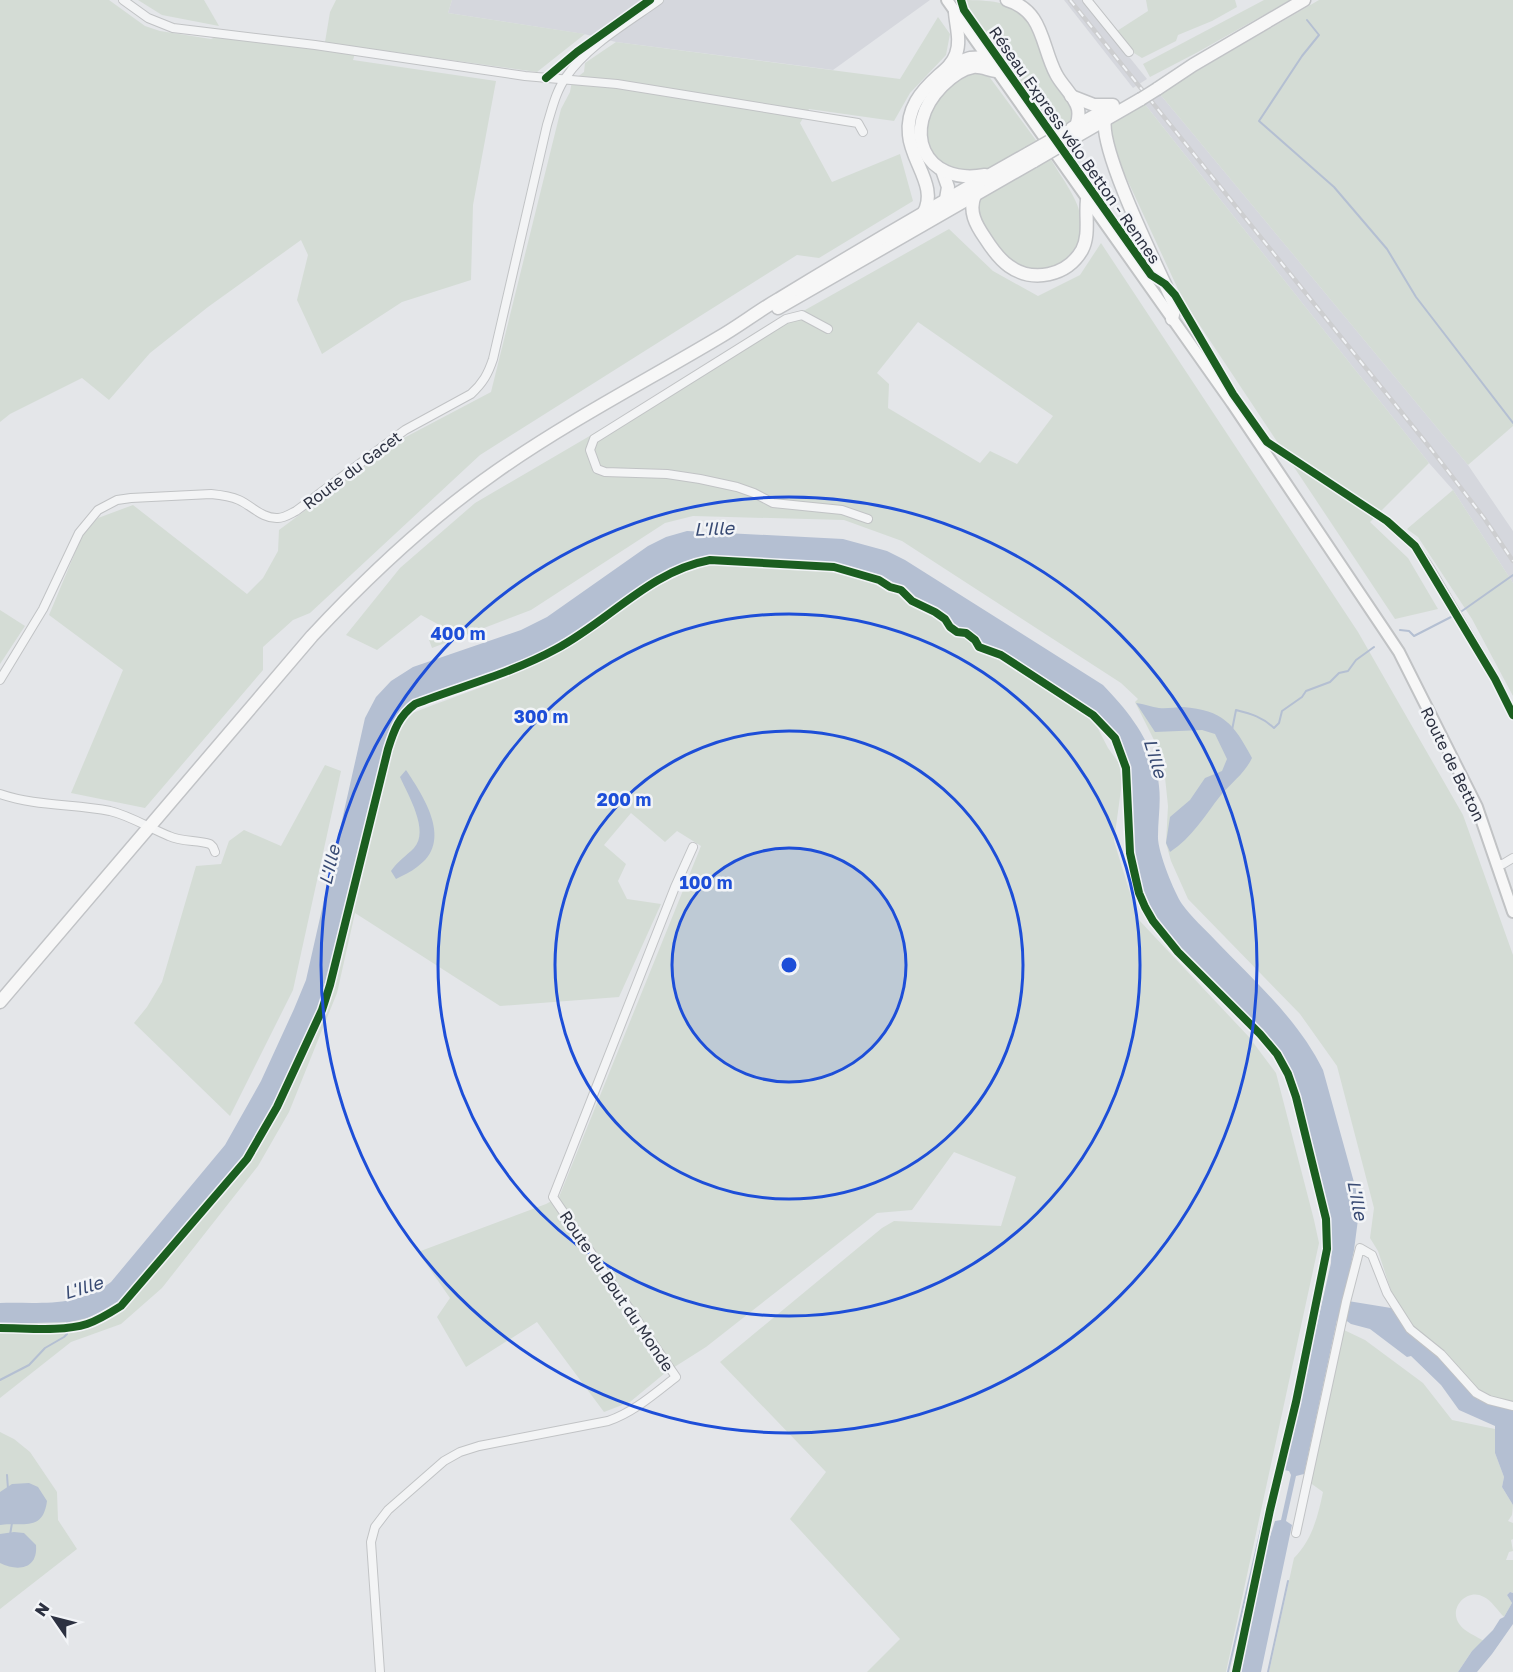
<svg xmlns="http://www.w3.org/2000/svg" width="1513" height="1672" font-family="'Golos Text',sans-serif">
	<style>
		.built { fill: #d5d7dd }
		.green { fill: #d4dcd5; fill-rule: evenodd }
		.water { fill: #b4bfd2 }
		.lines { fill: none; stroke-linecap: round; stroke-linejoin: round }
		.stream { stroke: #b4bfd2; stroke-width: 2 }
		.street-casing { stroke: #c1c3c5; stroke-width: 10 }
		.secondary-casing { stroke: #c1c3c5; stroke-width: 14 }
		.primary-casing { stroke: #c1c3c6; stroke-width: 15 }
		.street { stroke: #f3f4f5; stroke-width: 8 }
		.secondary { stroke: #f7f7f7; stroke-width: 10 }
		.primary { stroke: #f7f7f7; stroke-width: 12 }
		.rail-casing { stroke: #cdced0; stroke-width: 4.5 }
		.rail { stroke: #f2f4f7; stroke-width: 2; stroke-dasharray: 7; stroke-linecap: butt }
		.primary-bridge-casing { stroke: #c1c3c6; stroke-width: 15; stroke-linecap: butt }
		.primary-bridge { stroke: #f7f7f7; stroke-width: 12 }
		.cycleway-casing { stroke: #f2f4f7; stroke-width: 11 }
		.cycleway { stroke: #1b5e20; stroke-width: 8 }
		.ring { fill: none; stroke: #1d4ed8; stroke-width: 3 }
		.labels { text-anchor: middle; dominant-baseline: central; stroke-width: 5; stroke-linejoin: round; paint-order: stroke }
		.street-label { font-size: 16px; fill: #2c3141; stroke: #f2f4f7 }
		.water-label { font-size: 18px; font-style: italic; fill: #384a73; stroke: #f2f4f7 }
		.centre { fill: #1d4ed8; stroke: #f2f4f7; stroke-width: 3 }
		.ring-label { font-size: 18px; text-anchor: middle; font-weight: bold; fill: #1d4ed8; stroke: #f2f4f7; stroke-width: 5; stroke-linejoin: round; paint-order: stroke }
	</style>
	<rect width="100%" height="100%" fill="#e4e6e9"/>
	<g class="built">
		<polygon points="452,0 930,0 833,70 616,42 584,34 448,13"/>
		<polygon points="1064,0 1083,0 1147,79 1133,88"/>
		<polygon points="1159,93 1468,465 1513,531 1513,583 1453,490 1429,463 1144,103"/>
	</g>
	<g class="green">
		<polygon points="0,0 109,0 145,26 160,31 211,39 220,35 324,48 330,12 336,0 452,0 448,13 585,34 537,72 357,47 353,60 496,81 473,205 471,280 402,302 322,354 297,300 308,255 301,240 208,307 150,353 109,400 82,378 10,414 0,422"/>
		<polygon points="138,0 204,0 219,26 162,15"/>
		<path d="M957,0C1012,0 1026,4 1044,57C1046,63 1047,70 1050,75C1056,88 1065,98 1074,110C1072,126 1066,128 1052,135Z"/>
		<polygon points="1146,0 1235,0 1237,7 1212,21 1178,35 1176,41 1142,58 1134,53 1117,31 1148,11"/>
		<polygon points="1264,0 1290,0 1198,52 1150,77 1143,64"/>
		<polygon points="1319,0 1513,0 1513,426 1468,465 1159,93"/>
		<polygon points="938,17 950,34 946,55 910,93 894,121 809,109 800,123 832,182 900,154 913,201 819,258 797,255 480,455 310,613 293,620 263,647 263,670 145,808 71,793 123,670 49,615 82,536 98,518 133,505 247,594 263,578 278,551 279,530 400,440 491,392 561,109 570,92 572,81 584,72 585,63 616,42 900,79"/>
		<path d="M977,70L988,75L1038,143C1020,153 989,176 967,174C941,171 914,142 926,115C927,111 932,107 935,104C948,87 956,79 977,70Z"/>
		<polygon points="1144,103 1429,463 1370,522 1408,558 1438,609 1395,619 1183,300 1113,149 1111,125 1117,119"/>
		<path d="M1050,158C1059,174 1078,198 1080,215C1083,230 1080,243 1070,254C1042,285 1012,269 992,239C986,230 979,221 978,210C977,205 980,202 982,197Z"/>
		<path d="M949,229L993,271L1038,296L1080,275L1101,243L1358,632L1463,815L1513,955V1401H1501L1474,1390L1451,1358L1413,1329L1394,1300L1378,1251L1370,1238L1374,1208L1337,1066L1300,1014L1188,899L1171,861L1166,843L1168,806L1163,758L1135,702L1138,699L1121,683L902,541L844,520L693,516L665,523L531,610L432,648L428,637L445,628L421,615L377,650L346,635L400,568L475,503L798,314ZM918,322L1053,416L1017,464L990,451L980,463L888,408L889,384L877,373Z"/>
		<polygon points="1453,490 1513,583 1513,696 1472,619 1418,537 1407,529"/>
		<path d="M711,564L785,567L832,572L878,584L888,590L900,592L923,610L934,614L943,621L948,629L957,634L965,636L974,642L978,649L1000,656L1092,717L1108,748L1119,763L1122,782L1114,841L1138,919L1249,1037L1276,1073L1314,1220L1319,1243L1226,1672H867L900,1639L790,1519L826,1472L720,1362L882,1228L894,1221L1001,1226L1016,1177L954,1152L912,1210L877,1213L706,1347L665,1373L630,1402L604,1412L537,1322L466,1367L437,1317L450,1298L418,1252L546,1204L559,1197L701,846L677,831L665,842L631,813L604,845L626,864L618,881L627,899L661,904L619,997L500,1006L355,913L337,993L289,1112L258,1166L162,1288L121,1324L71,1342L0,1398V1324L70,1322L117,1304L172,1245L246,1156L273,1105L318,1008L338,937L384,747L392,723L400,710L410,714C457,695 518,677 561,650C613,619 651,581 711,564Z"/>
		<polygon points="0,610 25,626 0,664"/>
		<polygon points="325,765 341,771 293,990 230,1116 134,1023 147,1007 162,982 196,866 221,864 229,841 244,830 281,846"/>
		<path d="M1344,1330L1365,1340L1423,1383L1452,1420L1495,1429V1453L1504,1477L1502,1487L1513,1505L1512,1515L1508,1521L1513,1523V1539L1511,1540L1513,1551L1509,1552L1506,1560H1513V1593L1510,1592L1507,1595L1512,1603L1504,1617C1498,1611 1491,1600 1484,1597C1467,1587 1447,1609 1460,1625C1465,1632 1476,1636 1484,1641L1472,1651L1458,1672H1269L1294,1558C1312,1540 1318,1516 1323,1492L1309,1482Z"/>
		<polygon points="0,1432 14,1439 30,1452 57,1492 58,1520 77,1549 0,1609"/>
	</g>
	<g class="water">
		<path d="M687,531L843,539L887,551L905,560L1103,685C1131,714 1155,745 1159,786C1161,803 1158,819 1158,836C1157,850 1174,892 1182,904C1191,917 1205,929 1216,941C1254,981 1298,1019 1323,1070L1360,1204L1354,1250L1343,1303L1348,1301L1391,1308L1415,1339L1434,1351L1477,1399L1513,1410V1505L1502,1487L1504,1477L1495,1453V1426L1459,1410L1441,1385L1411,1356L1407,1357L1370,1329L1351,1324L1344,1319L1337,1320L1304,1474L1296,1476L1286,1521L1292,1525L1261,1672H1241L1267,1546L1275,1521L1281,1520L1291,1475L1289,1471L1284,1470L1331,1263L1332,1235L1327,1207L1300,1095L1292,1075L1280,1054L1171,940C1159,925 1149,910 1143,892C1122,833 1147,759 1097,712L1016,659L1002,651L987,646L968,629L959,628L953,624L948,616L937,608L926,605L915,598L903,586L892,583L881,576L835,563L710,556C651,567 608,614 557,644C513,670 460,682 413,700C394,714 391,726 384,747L338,937L318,1008L273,1105L246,1156L172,1245L117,1304L100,1315L70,1322L0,1324V1303C43,1302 75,1308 111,1282L225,1145L261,1081L294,1009L306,980L365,718L376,697L391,681L413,667L521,630L547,617L648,546L666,537Z"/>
		<path d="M1136,703C1144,704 1152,707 1159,708C1167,709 1175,707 1183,707C1223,710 1234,724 1252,758C1245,773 1232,782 1221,795C1205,815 1192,838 1170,852L1166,843L1170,817L1190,800L1205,778L1222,771L1227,759L1215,734L1202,730L1155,732Z"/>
		<path d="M406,770C424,797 454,842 417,867C411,872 403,875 396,879L391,871C398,861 406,856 414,848C430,831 408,795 400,777Z"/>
		<path d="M29,1483L38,1487L47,1501C43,1532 23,1522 0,1525V1492L12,1484Z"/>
		<path d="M14,1532L24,1533L36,1545C38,1569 18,1572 0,1563V1534Z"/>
		<polygon points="1510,1592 1513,1593 1513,1624 1492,1654 1477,1672 1458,1672 1472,1651 1493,1630 1500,1619 1504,1617 1512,1603 1507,1595"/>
	</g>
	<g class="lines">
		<g class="stream">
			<polyline points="1307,20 1319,35 1302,56 1259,121 1334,187 1387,249 1416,297 1513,423"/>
			<polyline points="1462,611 1513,575"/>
			<polyline points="1400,630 1409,631 1414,636 1451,617"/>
			<path d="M1232,730L1236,710C1252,714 1262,717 1274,728L1279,723L1282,711L1302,697L1306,691L1330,682L1339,673L1348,671L1356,660L1374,647"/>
			<polyline points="0,1380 29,1365 45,1348 64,1337 67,1334 67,1321"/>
			<polyline points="7,1475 8,1489"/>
			<polyline points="10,1535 12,1523"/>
			<polyline points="1228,1672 1265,1512"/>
			<polyline points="1268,1672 1288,1581"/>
		</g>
		<defs>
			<g id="street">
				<polyline points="123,0 148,18 173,28 315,45 525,76 617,84 858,123 863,132"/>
				<polyline points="1087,0 1129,52"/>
				<polyline points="828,329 802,315 786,319 594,439 590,450 597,469 605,472 667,474 700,479 737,487 754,493 773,503 842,510 868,519"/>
				<polyline points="1395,528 1415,546 1430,568 1495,679 1513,715"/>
				<path d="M0,680L43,609L79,533L98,510L117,500L131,498L211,494C221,495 230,496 239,500C252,506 263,519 278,518C284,518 290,514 296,511L405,430L471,394C483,383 488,374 493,359L547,125C552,109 556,91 566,77C588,45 627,23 659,0"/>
				<path d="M0,794C35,806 73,804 110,811C131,816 149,828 169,836C182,842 197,840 210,844L213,847L215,852"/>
				<polyline points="1497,864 1503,864 1513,858"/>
				<polyline points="1296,1533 1346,1302 1360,1248 1372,1255 1387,1293 1410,1329 1441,1354 1476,1393 1489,1400 1513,1406"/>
				<path d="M380,1672L371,1542L375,1527L388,1510L444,1461L460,1452L479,1446L608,1421C634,1412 654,1394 676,1377L553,1197L675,887L693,847"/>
			</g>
			<polyline id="secondary" points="947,0 1232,403 1383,628 1399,652 1477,807 1513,912"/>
			<g id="primary">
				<path d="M1007,0C1044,11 1041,46 1056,74C1062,86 1075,96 1078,109C1080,120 1075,130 1070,140"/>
				<polyline points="950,65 970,58 986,57"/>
				<polyline points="1157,89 1193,65 1304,0"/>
				<polyline points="1071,96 1094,105 1113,105"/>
				<path d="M1105,119C1099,151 1159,270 1175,306L1172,319"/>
				<polyline points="1072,128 1107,109"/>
				<polyline points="1070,140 1141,99"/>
				<polyline points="942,170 948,187 945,205"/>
				<path d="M985,175C923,186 900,129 942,86C950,78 961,69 973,67C981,66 988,70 996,71"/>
				<path d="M975,195C968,211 976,225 985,238C992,249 999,259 1009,266C1033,283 1067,276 1082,250C1090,235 1085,216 1087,200"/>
				<path d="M923,214C939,188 911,162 909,135C906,109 921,91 939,75C946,69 953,63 956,54C961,41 956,26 955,12"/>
				<polyline points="778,308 1034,161"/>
				<path d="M0,1002L312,636C369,575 428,519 497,471C567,422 644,382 718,338C739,326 758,311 779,299C861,249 945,200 1029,153"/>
			</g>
		</defs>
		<use href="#street" class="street-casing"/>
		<use href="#secondary" class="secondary-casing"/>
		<use href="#primary" class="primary-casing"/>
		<use href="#street" class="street"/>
		<use href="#secondary" class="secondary"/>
		<use href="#primary" class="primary"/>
		<defs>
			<polyline id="rail" points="1070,0 1431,449 1484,518 1513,561"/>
		</defs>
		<use href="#rail" class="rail-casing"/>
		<use href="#rail" class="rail"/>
		<defs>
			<g id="primary-bridge">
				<polyline points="1141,99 1157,89"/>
				<polyline points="1029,153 1066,132"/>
				<polyline points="1034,161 1070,140"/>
			</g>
		</defs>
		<use href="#primary-bridge" class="primary-bridge-casing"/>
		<use href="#primary-bridge" class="primary-bridge"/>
		<defs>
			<g id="cycleway">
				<polyline points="961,0 964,10 1151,275 1165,284 1175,295 1233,394 1267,442 1387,521 1415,546 1495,679 1513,715"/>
				<polyline points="546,78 577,52 650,0"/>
				<path d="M0,1328C26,1328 62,1332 87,1324C99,1320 110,1313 121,1306L247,1159L277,1107L322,1010L330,985L388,749C394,730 399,716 415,704C462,686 512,673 556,649C609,621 650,571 710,560L834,567L879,580L890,587L901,590L912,601L935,612L945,619L950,627L957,632L966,633L975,640L979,647L1001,655L1093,715L1115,738L1126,768L1130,853L1139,893L1145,907L1153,921L1178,952L1260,1034L1277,1054L1288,1074L1296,1097L1326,1219L1327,1249L1296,1402L1270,1510L1236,1672"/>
			</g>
		</defs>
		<use href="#cycleway" class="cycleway-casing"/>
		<use href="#cycleway" class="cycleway"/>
	</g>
	<circle cx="789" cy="965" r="117" fill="#1d4ed8" fill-opacity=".12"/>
	<g class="ring">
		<circle cx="789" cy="965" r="117"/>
		<circle cx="789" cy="965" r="234"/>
		<circle cx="789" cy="965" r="351"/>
		<circle cx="789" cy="965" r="468"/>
	</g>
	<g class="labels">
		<g class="street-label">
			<text transform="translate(1075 145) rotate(55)">Réseau Express vélo Betton - Rennes</text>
			<text transform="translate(352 470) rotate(-37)">Route du Gacet</text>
			<text transform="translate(1453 764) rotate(64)">Route de Betton</text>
			<text transform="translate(617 1291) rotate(56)">Route du Bout du Monde</text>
		</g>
		<g class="water-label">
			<text transform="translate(714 528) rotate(-2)">L'Ille</text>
			<text transform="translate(1156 758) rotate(73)">L'Ille</text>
			<text transform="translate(329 865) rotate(-77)">L'Ille</text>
			<text transform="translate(1358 1200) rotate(79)">L'Ille</text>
			<text transform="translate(83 1287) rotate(-17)">L'Ille</text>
		</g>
	</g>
	<circle cx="789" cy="965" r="9" class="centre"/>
	<g class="ring-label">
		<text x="458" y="640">400 m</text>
		<text x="541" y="723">300 m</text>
		<text x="624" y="806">200 m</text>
		<text x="706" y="889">100 m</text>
	</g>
	<g transform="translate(54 1618) rotate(305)" stroke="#f2f4f7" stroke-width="4.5" paint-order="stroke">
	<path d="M0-4.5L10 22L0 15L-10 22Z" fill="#2c3141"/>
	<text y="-9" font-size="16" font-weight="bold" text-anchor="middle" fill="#2c3141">N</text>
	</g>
</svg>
